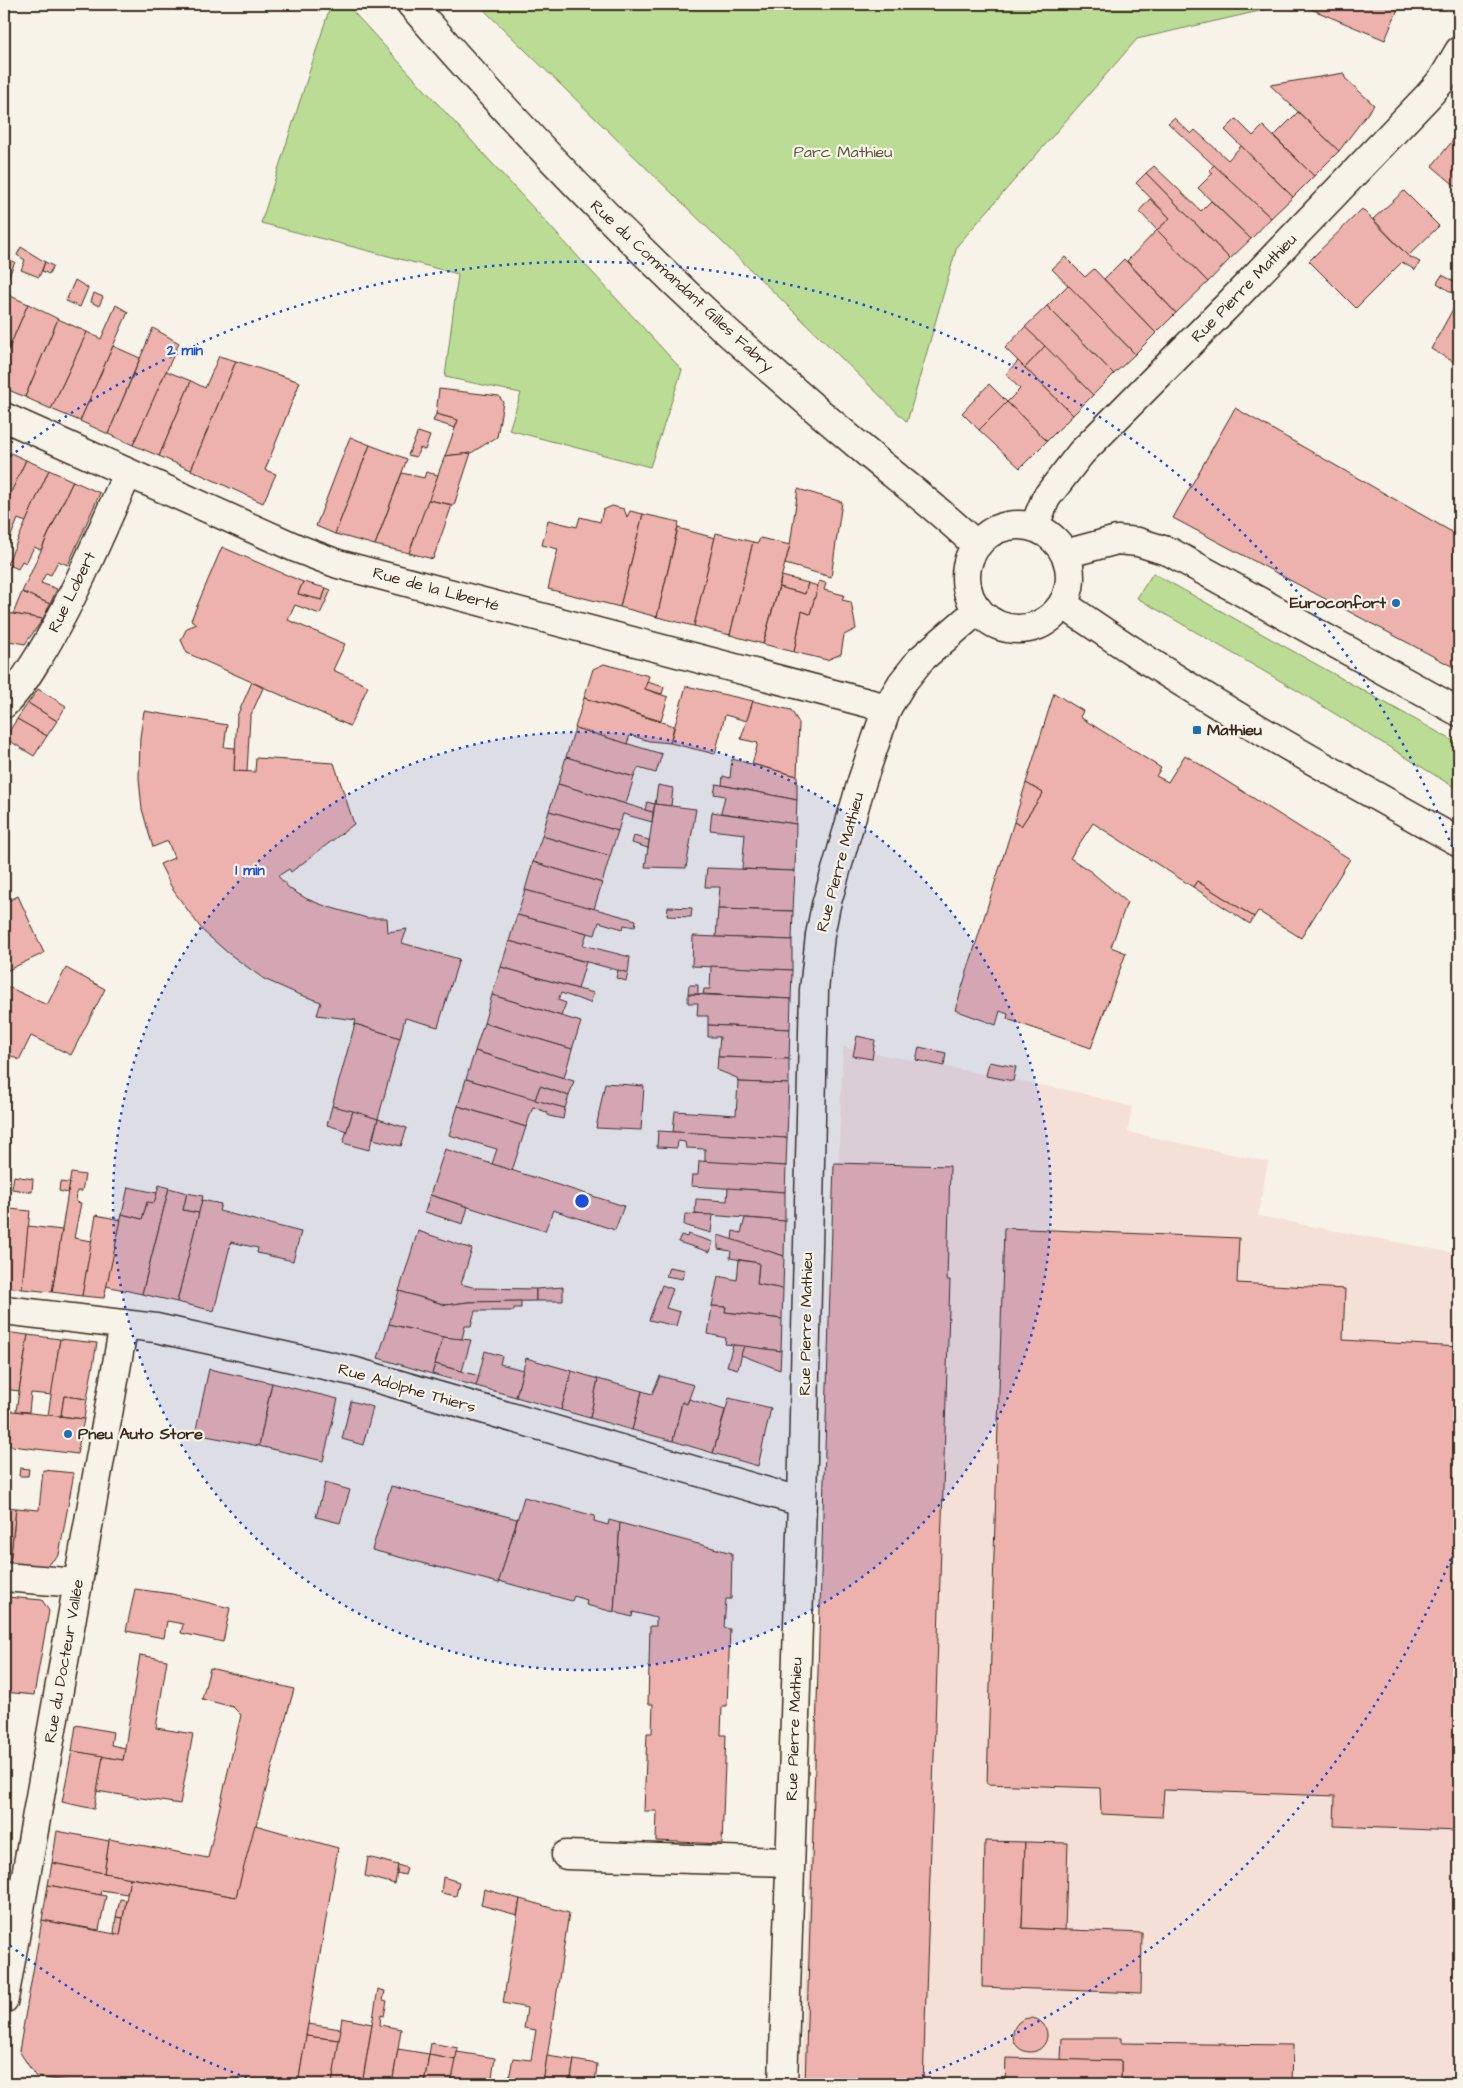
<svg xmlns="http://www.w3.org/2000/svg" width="1463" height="2088" font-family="'Architects Daughter',sans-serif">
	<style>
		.built { fill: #f4e0d6 }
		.green { fill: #bbdc95; stroke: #7b835a }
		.building { fill: #edb2ad; stroke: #3b2a1e }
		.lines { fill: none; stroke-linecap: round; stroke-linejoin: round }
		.minor-casing { stroke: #3b2a1e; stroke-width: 31 }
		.minor { stroke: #f7f3e8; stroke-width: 28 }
		.ring { fill: none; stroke: #1d4ed8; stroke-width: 2.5; stroke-dasharray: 2.5 5 }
		.poi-dot { fill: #1f6fb2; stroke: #f7f3e8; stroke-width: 2 }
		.labels { text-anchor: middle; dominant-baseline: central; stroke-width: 4.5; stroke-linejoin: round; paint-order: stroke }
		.park-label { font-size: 16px; fill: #5b563c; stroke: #f7f3e8 }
		.street-label { font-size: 16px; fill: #3b2a1e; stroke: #f7f3e8 }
		.poi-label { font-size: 16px; font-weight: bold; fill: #3b2a1e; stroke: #f7f3e8; text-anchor: start }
		.centre { fill: #1d4ed8; stroke: #f7f3e8; stroke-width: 2.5 }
		.ring-label { font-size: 15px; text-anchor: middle; font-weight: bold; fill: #1d4ed8; stroke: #f7f3e8; stroke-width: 4.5; stroke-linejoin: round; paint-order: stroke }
	</style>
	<rect width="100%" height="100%" fill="#f7f3e8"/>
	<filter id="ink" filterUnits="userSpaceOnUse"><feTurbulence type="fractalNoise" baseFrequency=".02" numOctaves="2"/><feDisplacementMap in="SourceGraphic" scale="10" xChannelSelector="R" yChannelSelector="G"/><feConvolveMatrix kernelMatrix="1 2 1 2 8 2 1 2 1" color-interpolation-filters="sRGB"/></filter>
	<g filter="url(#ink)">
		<polygon class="built" points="843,1047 1077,1092 1132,1107 1128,1132 1268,1162 1258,1216 1459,1254 1459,2084 800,2084"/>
		<g class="green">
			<polygon points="331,4 346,4 682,370 650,467 509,430 521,393 445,377 458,274 261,223"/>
			<polygon points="487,4 1290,4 1137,39 957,246 907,422 485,11"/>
			<polygon points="1153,573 1459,744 1459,790 1298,691 1137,598"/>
		</g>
		<g class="building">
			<polygon points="1299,4 1400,4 1385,40"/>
			<polygon points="1344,73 1345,78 1374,105 1339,151 1270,85"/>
			<polygon points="1298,112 1339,151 1314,176 1274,136"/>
			<polygon points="1174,118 1191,134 1195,130 1228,160 1241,146 1293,197 1271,218 1168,123"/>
			<polygon points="1236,119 1253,136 1263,126 1314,176 1293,197 1225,130"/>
			<polygon points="1459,133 1459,189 1432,166"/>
			<polygon points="1214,165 1271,218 1251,239 1198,188 1213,173 1209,170"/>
			<polygon points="1154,166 1201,211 1211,201 1251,239 1230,259 1146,173"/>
			<polygon points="1146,173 1230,259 1208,282 1157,230 1170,218 1136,183"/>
			<polygon points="1404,191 1439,226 1408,256 1373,219"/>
			<polygon points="1150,199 1170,218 1157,230 1139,211"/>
			<polygon points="1362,209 1408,256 1420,262 1415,270 1402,262 1356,308 1309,261"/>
			<polygon points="1157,230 1208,282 1176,313 1127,261"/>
			<polygon points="21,247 45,262 39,277 21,270 25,260 17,255"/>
			<polygon points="1065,257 1085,277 1094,269 1156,333 1135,354 1052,269"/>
			<polygon points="4,258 15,262 4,287"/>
			<polygon points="1124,259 1176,313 1156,333 1104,279"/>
			<polygon points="45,262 53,266 49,274 42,271"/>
			<polygon points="1442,275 1459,284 1454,294 1437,283"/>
			<polygon points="75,280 88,288 80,307 66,301"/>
			<polygon points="1068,285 1135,354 1114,374 1047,306"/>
			<polygon points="4,293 28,304 4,360"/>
			<polygon points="94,293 103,297 99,306 91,302"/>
			<polygon points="1459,298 1459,365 1431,349"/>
			<polygon points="28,304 58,319 25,397 4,388 4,360"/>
			<polygon points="116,305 128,312 80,421 51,409 87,332 101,339"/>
			<polygon points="1047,306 1114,374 1093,395 1025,327"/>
			<polygon points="58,319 87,332 51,409 25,397"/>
			<polygon points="1025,327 1045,346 1025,368 1005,348"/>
			<polygon points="153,328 179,343 133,445 108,434"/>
			<polygon points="113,346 140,358 108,434 80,421"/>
			<polygon points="1045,346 1093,395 1073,415 1025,368"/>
			<polygon points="219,356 236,361 191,470 159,456 191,381 205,388"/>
			<polygon points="236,361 300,382 265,470 276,474 263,503 191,470"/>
			<polygon points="1018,361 1073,415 1047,441 1007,402 1020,389 1006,374"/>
			<polygon points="166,371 191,381 159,456 133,445"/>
			<polygon points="989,384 1007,402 979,430 962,413"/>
			<polygon points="439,389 499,396 503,402 497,437 471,453 445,456 458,420 436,414"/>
			<polygon points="1007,402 1047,441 1020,468 979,430"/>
			<polygon points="1235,408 1459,536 1459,670 1173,518"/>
			<polygon points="436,414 458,420 455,428 433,421"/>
			<polygon points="418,432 430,436 425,450 420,448 416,457 408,455"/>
			<polygon points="350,437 370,445 335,534 316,526"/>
			<polygon points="370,445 407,459 375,545 335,534"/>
			<polygon points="4,450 26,460 4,508"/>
			<polygon points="471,453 454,505 428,500 445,456"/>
			<polygon points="26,460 49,470 26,522 18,519 4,553 4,508"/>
			<polygon points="49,470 73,481 41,550 34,547 26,563 22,561 18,569 7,564"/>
			<polygon points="426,472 438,475 409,553 375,545 402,473 424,478"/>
			<polygon points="73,481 100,493 68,565 58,561 51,575 46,573 41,583 57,589 50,604 22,592"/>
			<polygon points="798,489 842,502 831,577 785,564 790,545"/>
			<polygon points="428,500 452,505 433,559 409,553"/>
			<polygon points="612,506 624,509 627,517 630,511 643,514 620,607 548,589 558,549 542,545 548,520 577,527 580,517 600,522 603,510"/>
			<polygon points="643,514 679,522 657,617 620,607"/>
			<polygon points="678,528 715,538 694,626 657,617"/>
			<polygon points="716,533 753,542 730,635 694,626"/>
			<polygon points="760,538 790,545 763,644 730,635 753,542 758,543"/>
			<polygon points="222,547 303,582 298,594 322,600 326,588 331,590 320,614 295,605 288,620 345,644 333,670 368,686 350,726 187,653 181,640 187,628 197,624 191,620"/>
			<polygon points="782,576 808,583 805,594 779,587"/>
			<polygon points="819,581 826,583 824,590 844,595 842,600 851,602 856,629 844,635 841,654 827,660 794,652 802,611 810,614"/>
			<polygon points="303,582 326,588 322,600 298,594"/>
			<polygon points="808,583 818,586 810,614 802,611 794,652 763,644 779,587 805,594"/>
			<polygon points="22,592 50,604 43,619 13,614"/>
			<polygon points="4,612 13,614 43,619 25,644 4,640"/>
			<polygon points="604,664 649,676 645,689 668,697 661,721 584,698 593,669"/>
			<polygon points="252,682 263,688 250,717 247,772 234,771 237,716"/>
			<polygon points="647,682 664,687 662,694 645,689"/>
			<polygon points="686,686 753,701 747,721 725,715 715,754 670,743"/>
			<polygon points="38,689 66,706 57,721 28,703"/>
			<polygon points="1054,693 1083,711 1080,717 1161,768 1156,776 1168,782 1185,755 1350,859 1301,938 1258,911 1254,917 1197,881 1193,887 1093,823 1070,858 1090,871 1127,902 1111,947 1126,953 1091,1048 1007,1019 1008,1014 1000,1011 996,1025 955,1010 1014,822 1021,826 1043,793 1026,783"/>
			<polygon points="584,698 674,726 670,743 649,741 630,735 627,744 575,728"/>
			<polygon points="753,701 791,710 799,723 797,776 752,764 758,743 741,739"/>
			<polygon points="28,703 57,721 47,736 17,719"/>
			<polygon points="144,711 227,725 224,747 235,748 234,771 255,772 256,758 334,763 354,824 291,872 289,869 278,876 290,889 307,899 325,906 367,918 387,918 388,932 407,929 402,943 459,959 438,1027 405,1018 400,1038 355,1024 356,1020 317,1015 321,1002 298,994 264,979 228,953 203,931 173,890 160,864 174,858 168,841 153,847 149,834 142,809 139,779 140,737"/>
			<polygon points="17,719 47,736 34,756 5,738"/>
			<polygon points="575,728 662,754 656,773 638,768 634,777 566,757"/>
			<polygon points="566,757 634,777 626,804 558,784"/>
			<polygon points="732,759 797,776 797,800 722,785 723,776 730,778"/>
			<polygon points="1026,783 1043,793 1021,826 1014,822"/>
			<polygon points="558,784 653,812 652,822 623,814 618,831 549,811"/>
			<polygon points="716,784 797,800 796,824 721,813 725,796 714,794"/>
			<polygon points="658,785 673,788 671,806 655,804"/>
			<polygon points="647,802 655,804 653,812 645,810"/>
			<polygon points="655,804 696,809 686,868 645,867"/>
			<polygon points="549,811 618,831 610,856 542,836"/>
			<polygon points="712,812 796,824 795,871 742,869 745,834 710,830"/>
			<polygon points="542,836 610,856 602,883 533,862"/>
			<polygon points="634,836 649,840 648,848 632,843"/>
			<polygon points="533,862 602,883 594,909 525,890"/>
			<polygon points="707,868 795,871 793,911 718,909 720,887 705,887"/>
			<polygon points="1197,881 1254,917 1250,924 1193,887"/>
			<polygon points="525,890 636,920 635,927 624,925 623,929 599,922 595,935 517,915"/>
			<polygon points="18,896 44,953 4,972 4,903"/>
			<polygon points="668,907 692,908 691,917 667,916"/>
			<polygon points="718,909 793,911 792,940 716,937"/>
			<polygon points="517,915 587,933 583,945 630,957 628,973 509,941"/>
			<polygon points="693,936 792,940 792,970 692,966"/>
			<polygon points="509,941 586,962 578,989 501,967"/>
			<polygon points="711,966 792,970 791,999 703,994 704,989 710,989"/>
			<polygon points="501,967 578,989 594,993 590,1003 561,993 558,1000 566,1003 561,1016 492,995"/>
			<polygon points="66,968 105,989 71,1055 31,1036 19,1060 4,1052 4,985 47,1005"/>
			<polygon points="618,970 628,973 626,981 616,978"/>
			<polygon points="689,985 698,985 698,994 688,994"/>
			<polygon points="688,994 791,999 790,1029 708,1025 708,1016 697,1016 698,1003 688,1003"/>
			<polygon points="492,995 581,1022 572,1049 484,1023"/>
			<polygon points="484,1023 572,1049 564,1078 475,1051"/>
			<polygon points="355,1024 400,1038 378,1119 332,1106"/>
			<polygon points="708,1025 790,1029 789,1059 718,1057 720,1037 708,1037"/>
			<polygon points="857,1036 875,1040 872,1059 853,1056"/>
			<polygon points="919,1047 946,1053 944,1066 916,1060"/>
			<polygon points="475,1051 574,1081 569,1096 540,1086 535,1100 466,1079"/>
			<polygon points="718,1057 789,1059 789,1084 738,1082 737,1078 717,1070"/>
			<polygon points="989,1062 1016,1067 1013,1081 986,1076"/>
			<polygon points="466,1079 565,1108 563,1119 549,1116 546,1112 533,1107 526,1127 458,1106"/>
			<polygon points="738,1082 789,1084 787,1138 673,1132 675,1111 736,1115"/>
			<polygon points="605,1083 644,1086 641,1130 596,1128"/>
			<polygon points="540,1086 569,1096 565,1108 535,1100"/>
			<polygon points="332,1106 353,1111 347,1131 327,1125"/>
			<polygon points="458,1106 526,1127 512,1171 492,1164 497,1149 449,1135"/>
			<polygon points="353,1111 378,1119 369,1150 343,1143"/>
			<polygon points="378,1119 407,1128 401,1146 373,1139"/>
			<polygon points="658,1131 787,1138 786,1166 705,1162 705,1149 686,1148 685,1142 678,1141 677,1148 657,1147"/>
			<polygon points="445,1149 624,1206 615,1230 553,1210 545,1231 430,1195"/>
			<polygon points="699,1161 786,1166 785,1192 691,1186 692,1175 698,1175"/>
			<polygon points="834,1163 950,1166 947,1280 950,1280 923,2084 805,2084"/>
			<polygon points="71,1173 85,1175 82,1191 77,1191 76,1202 81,1203 74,1238 92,1241 82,1296 52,1292"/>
			<polygon points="14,1176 33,1179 32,1192 12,1189"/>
			<polygon points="60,1182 70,1183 68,1193 59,1191"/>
			<polygon points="159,1185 169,1188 142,1294 106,1286 122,1214 142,1219 147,1202 154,1203"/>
			<polygon points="128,1187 157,1193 154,1203 147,1202 142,1219 122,1214"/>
			<polygon points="169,1188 187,1193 183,1210 199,1213 177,1302 142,1294"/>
			<polygon points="728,1188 785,1192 785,1221 695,1214 696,1199 727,1201"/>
			<polygon points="187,1193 203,1196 199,1213 183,1210"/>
			<polygon points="430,1195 468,1207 463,1224 425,1212"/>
			<polygon points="202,1200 221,1204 219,1211 301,1232 293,1261 257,1253 258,1248 231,1242 214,1311 177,1302"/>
			<polygon points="10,1209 30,1211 22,1289 4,1287 4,1255"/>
			<polygon points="685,1214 713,1215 711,1233 684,1225"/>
			<polygon points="96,1215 121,1220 104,1298 82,1296"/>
			<polygon points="745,1218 785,1221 784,1256 732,1240 733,1231 741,1233"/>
			<polygon points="28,1226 62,1230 52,1292 22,1289"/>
			<polygon points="1004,1228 1239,1238 1237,1283 1345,1289 1343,1340 1459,1347 1458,1831 1334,1826 1335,1796 1164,1790 1162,1817 1101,1814 1100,1788 987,1784"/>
			<polygon points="418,1231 472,1249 461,1284 476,1288 536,1289 536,1301 468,1302 446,1305 399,1291"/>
			<polygon points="688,1234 713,1242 710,1252 678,1242 681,1235 687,1237"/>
			<polygon points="718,1235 784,1256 783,1289 757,1284 759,1263 730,1258 731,1251 718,1249"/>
			<polygon points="739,1260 759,1263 757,1284 783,1289 782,1319 725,1312 726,1307 712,1306 718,1276 737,1280"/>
			<polygon points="669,1267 685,1270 682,1279 666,1276"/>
			<polygon points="662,1285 673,1289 666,1308 680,1312 676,1326 649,1320"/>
			<polygon points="563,1287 563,1301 536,1301 536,1289"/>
			<polygon points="399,1291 446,1305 468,1302 521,1301 521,1308 514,1308 514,1311 475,1311 471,1326 465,1326 462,1339 447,1338 389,1324"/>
			<polygon points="712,1306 726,1307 725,1312 782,1319 781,1351 725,1344 726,1338 708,1334"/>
			<polygon points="389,1324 443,1337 432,1374 378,1358"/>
			<polygon points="4,1332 28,1335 19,1391 4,1389"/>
			<polygon points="28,1335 60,1339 52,1395 31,1393 29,1412 16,1411"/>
			<polygon points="443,1337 471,1340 462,1371 435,1364"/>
			<polygon points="60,1339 97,1343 87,1399 64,1396 61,1416 48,1415"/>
			<polygon points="733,1345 744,1346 738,1369 727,1366"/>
			<polygon points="744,1346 781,1351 780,1370 741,1355"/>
			<polygon points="485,1351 502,1356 500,1364 523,1370 516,1397 476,1386"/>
			<polygon points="526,1358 572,1371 561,1410 516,1397"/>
			<polygon points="435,1364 479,1376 476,1386 432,1374"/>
			<polygon points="209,1369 272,1383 259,1446 195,1434"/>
			<polygon points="572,1371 598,1379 590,1418 561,1410"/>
			<polygon points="660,1376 694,1385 687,1404 682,1402 673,1441 632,1430 642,1391 652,1394"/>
			<polygon points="598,1379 642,1391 632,1430 590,1418"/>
			<polygon points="272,1383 338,1399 323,1461 259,1446"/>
			<polygon points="64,1396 87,1399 84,1419 61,1416"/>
			<polygon points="729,1398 771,1408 758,1466 713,1453"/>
			<polygon points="689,1399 725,1410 713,1453 673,1441 682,1402 687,1404"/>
			<polygon points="351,1401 373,1407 363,1445 342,1439"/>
			<polygon points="4,1410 84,1419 77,1454 4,1445"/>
			<polygon points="20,1468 29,1469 28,1476 19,1476"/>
			<polygon points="43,1470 74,1473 59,1555 46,1566 10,1563 16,1508 39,1510"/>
			<polygon points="325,1483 350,1490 340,1523 316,1517"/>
			<polygon points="391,1486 517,1519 499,1583 372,1550"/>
			<polygon points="4,1488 8,1488 7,1507 16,1508 10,1563 4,1562"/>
			<polygon points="524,1497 595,1516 594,1521 608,1525 609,1520 620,1523 614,1612 586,1605 587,1600 574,1596 572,1601 499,1581"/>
			<polygon points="620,1523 732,1553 731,1599 726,1599 724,1628 730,1629 727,1706 722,1706 721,1735 726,1735 722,1844 656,1841 657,1811 644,1811 647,1733 652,1733 653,1704 648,1704 650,1626 656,1626 656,1618 633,1612 632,1617 614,1612"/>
			<polygon points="135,1589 172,1594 230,1608 223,1642 181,1633 183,1624 167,1621 164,1638 126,1631"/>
			<polygon points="4,1597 7,1597 4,1644"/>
			<polygon points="7,1597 42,1600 49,1611 34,1695 4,1692 4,1644"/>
			<polygon points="140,1655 167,1660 156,1728 193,1734 180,1804 96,1791 103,1756 123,1760"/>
			<polygon points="210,1668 294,1689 236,1897 104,1873 109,1839 208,1858 241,1715 233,1707 202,1699"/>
			<polygon points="76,1725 113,1732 111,1745 125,1748 123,1760 72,1751"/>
			<polygon points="72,1751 103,1756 94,1809 62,1802"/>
			<polygon points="255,1825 338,1848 298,2084 88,2084 36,2077 19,2051 42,1920 120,1935 130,1878 236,1897"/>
			<polygon points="57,1831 109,1841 104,1873 52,1863"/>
			<polygon points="985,1841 1025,1842 1022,1928 1142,1933 1141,1993 982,1987"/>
			<polygon points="1025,1842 1068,1843 1065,1930 1022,1928"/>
			<polygon points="368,1857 398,1865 395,1884 365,1876"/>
			<polygon points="52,1863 130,1878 127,1894 101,1890 100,1895 48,1885"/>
			<polygon points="398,1865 407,1868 405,1875 397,1873"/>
			<polygon points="443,1877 459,1882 456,1896 441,1893"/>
			<polygon points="48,1885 106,1896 99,1930 42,1920"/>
			<polygon points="484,1889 520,1899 517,1915 481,1905"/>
			<polygon points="120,1899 126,1900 123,1918 116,1917"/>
			<polygon points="520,1899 569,1913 543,2084 508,2084 513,2058 531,2060 536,2030 524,2028 527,2008 503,2003"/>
			<polygon points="116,1917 123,1918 120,1935 114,1933"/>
			<polygon points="378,1989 385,1991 383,2000 387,2001 384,2016 381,2015 380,2025 401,2029 398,2049 392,2084 362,2084"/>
			<polygon points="342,2018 372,2024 362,2084 332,2084"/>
			<circle cx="1030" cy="2035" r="17"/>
			<polygon points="308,2024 341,2029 339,2040 306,2036"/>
			<polygon points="306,2036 339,2040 332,2084 298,2084"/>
			<polygon points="1062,2038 1121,2038 1121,2043 1293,2045 1292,2084 1121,2084 1121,2061 1061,2060"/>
			<polygon points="431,2043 458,2048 456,2060 429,2055"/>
			<polygon points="398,2049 429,2054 424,2084 392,2084"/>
			<polygon points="457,2052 495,2058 491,2084 451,2084"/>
			<polygon points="429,2055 456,2060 451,2084 424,2084"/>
			<polygon points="547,2056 574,2060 570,2084 543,2084"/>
			<polygon points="1006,2058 1121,2061 1121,2084 1005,2084"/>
			<polygon points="574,2060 597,2064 595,2084 570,2084"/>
		</g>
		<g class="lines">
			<defs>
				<g id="minor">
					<path d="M411,4C509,117 612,225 722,327C769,369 817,411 865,451C902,482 941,511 976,545"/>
					<polyline points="4,417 296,548 338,564 887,708"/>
					<circle cx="1018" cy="577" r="52"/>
					<polyline points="1034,527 1046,498 1081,453 1228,305 1428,96 1442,80 1459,51"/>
					<polyline points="1065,554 1117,540 1138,542 1170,552 1459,712"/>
					<path d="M1063,604C1189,692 1324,768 1459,842"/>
					<path d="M4,704C18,691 28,674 38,658C74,600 99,535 128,473"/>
					<polyline points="4,1310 156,1328 352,1371 802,1502"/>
					<polyline points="4,1577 78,1583"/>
					<polyline points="566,1855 789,1862"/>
					<polyline points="4,1999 124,1324"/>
					<polyline points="783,2084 802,1502 814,990 820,935 826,905 862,781 887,708 902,683 921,659 978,610"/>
				</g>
			</defs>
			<use href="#minor" class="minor-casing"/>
			<use href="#minor" class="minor"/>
		</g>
	</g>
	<circle cx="582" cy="1201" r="469" fill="#1d4ed8" fill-opacity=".12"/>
	<g class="ring">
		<circle cx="582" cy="1201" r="469"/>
		<path d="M1459 1538A939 939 0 0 1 903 2083M261 2083A939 939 0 0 1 4 1941M4 461A939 939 0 0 1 1459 864"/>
	</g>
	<g class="poi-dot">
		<circle cx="1396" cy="603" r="5"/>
		<rect x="1192" y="725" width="10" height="10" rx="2.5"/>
		<circle cx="68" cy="1434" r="5"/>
	</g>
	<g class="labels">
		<g class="park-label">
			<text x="843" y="152">Parc Mathieu</text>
		</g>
		<g class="street-label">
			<text transform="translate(682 286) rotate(43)">Rue du Commandant Gilles Fabry</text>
			<text transform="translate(1244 288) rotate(-46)">Rue Pierre Mathieu</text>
			<text transform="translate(436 589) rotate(15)">Rue de la Liberté</text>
			<text transform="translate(72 592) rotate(-64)">Rue Lobert</text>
			<text transform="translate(840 862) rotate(-75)">Rue Pierre Mathieu</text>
			<text transform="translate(806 1324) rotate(-89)">Rue Pierre Mathieu</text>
			<text transform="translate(407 1388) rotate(16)">Rue Adolphe Thiers</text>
			<text transform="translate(64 1661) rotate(-80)">Rue du Docteur Vallée</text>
			<text transform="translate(794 1729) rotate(-88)">Rue Pierre Mathieu</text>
		</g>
		<g class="poi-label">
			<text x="1386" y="603" text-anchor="end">Euroconfort</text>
			<text x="1207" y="730">Mathieu</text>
			<text x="78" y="1434">Pneu Auto Store</text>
		</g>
	</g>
	<circle cx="582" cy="1201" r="8" class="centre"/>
	<g class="ring-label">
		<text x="185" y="355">2 min</text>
		<text x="250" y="875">1 min</text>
	</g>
	<rect width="1463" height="2088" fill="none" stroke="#f7f3e8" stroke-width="20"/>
	<rect x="10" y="10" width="1443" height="2068" fill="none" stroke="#3b2a1e" stroke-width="2" filter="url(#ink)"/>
</svg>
